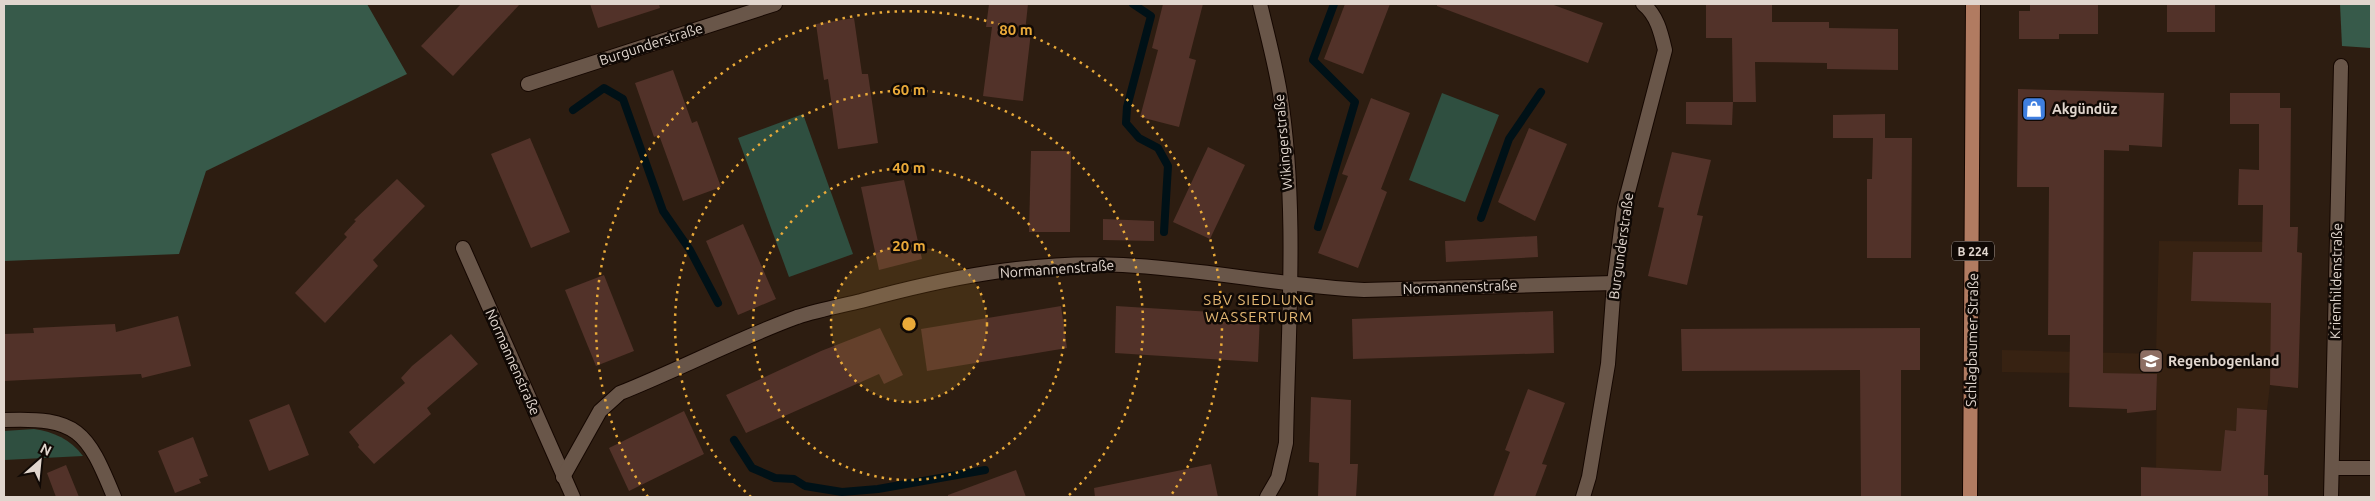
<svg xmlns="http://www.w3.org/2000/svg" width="2375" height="501" font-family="Ubuntu,sans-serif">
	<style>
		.built { fill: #372212 }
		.green { fill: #2f4f40 }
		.forest { fill: #375a4a }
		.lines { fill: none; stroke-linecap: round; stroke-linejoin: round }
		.stream { stroke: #001117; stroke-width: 8 }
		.building { fill: #523229 }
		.minor-casing { stroke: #150701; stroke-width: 16 }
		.primary-casing { stroke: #150701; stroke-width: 16 }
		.minor { stroke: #695649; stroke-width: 14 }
		.primary { stroke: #b17b61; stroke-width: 14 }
		.ring { fill: none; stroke: #eaaa39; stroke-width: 2.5; stroke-dasharray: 2.5 5 }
		.labels { text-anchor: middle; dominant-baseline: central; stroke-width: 5; stroke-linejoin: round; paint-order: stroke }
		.shield { fill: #100905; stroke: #a29892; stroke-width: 1 }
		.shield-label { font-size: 12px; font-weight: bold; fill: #e1d6ce }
		.street-label { font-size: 14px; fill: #e1d6ce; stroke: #100905 }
		.poi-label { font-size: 14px; font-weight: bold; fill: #e1d6ce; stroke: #100905; text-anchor: start }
		.neighbourhood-label { font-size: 15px; letter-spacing: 1px; fill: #e4b874; stroke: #100905 }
		.centre { fill: #eaaa39; stroke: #100905; stroke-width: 2.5 }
		.ring-label { font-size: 15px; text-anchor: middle; font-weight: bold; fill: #eaaa39; stroke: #100905; stroke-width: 5; stroke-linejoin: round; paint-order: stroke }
	</style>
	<rect width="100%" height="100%" fill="#2d1d11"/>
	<polygon class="built" points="2159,241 2297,242 2297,252 2302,253 2298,388 2270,385 2267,410 2237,408 2236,431 2225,430 2221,471 2156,468 2157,374 2002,372 2002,350 2156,354"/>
	<g class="green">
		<polygon points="1442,93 1499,115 1465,202 1409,180"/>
		<polygon points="803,114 853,254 789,277 738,138"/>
		<path d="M34,429C54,432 70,439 83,456L4,460V431Z"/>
	</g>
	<g class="forest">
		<polygon points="4,4 367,4 407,74 206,171 179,254 4,261"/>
		<polygon points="2340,4 2371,4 2371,48 2342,46"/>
	</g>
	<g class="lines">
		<g class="stream">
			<polyline points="1133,4 1151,16 1127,107 1126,123 1139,138 1158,148 1168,166 1164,232"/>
			<polyline points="573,110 604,88 623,99 663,211 690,250 718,303"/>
			<polyline points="1481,218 1509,139 1541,92"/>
			<polyline points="1318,227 1355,102 1313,60 1334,4"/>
			<polyline points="734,440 752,468 775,478 794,479 805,486 842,492 878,489 985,470"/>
		</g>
	</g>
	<g class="building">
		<polygon points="461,4 520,4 453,76 421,46"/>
		<polygon points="590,4 659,4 660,8 598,28"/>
		<polygon points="989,4 1028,4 1025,32 1031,32 1023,101 983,96 992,27 986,27"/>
		<polygon points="1163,4 1203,4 1189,58 1196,60 1179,127 1140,117 1158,50 1152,48"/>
		<polygon points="1345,4 1390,4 1363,74 1324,59"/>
		<polygon points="1437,4 1551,4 1603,23 1588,63 1437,6"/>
		<polygon points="1706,4 1772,4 1772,22 1829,22 1829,28 1898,29 1898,70 1827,69 1827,63 1755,62 1756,102 1733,102 1732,38 1706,38"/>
		<polygon points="2030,4 2098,4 2098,34 2059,34 2059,39 2019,39 2019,11 2030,11"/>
		<rect x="2167" y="4" width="48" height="28"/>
		<polygon points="854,18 862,74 868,74 878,143 838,149 828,79 824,80 816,24"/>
		<polygon points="673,70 692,123 697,121 721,187 683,201 659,135 654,137 635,83"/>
		<polygon points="2018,89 2164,93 2162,147 2129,145 2129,151 2104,150 2103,373 2157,374 2156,410 2127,413 2127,409 2069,407 2070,335 2048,335 2049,187 2017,187"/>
		<polygon points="2230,93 2280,93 2280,108 2291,108 2290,227 2298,227 2297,252 2302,253 2298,388 2270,385 2271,303 2191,301 2193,252 2262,252 2263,205 2238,205 2239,169 2259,170 2259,124 2230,124"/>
		<polygon points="1371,98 1410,113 1381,189 1387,192 1358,268 1318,253 1348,176 1342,174"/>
		<polygon points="1686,102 1733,102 1732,125 1686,124"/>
		<polygon points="1885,114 1885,138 1833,138 1833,115"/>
		<polygon points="1529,128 1567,144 1535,221 1498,202"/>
		<polygon points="530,138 570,232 531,248 491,154"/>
		<polygon points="1873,138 1912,138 1911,258 1867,258 1867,179 1872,179"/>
		<polygon points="1208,147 1245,165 1210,239 1173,222"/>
		<polygon points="1031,151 1071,151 1070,232 1029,232"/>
		<polygon points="1672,152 1711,160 1697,215 1703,216 1687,285 1648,276 1664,208 1658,207"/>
		<polygon points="397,179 425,206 373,260 378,266 325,323 295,293 347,237 344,234 356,221 354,220"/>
		<polygon points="904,180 922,259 879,270 861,187"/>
		<polygon points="1103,219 1154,221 1154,241 1103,240"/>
		<polygon points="743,224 776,299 738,315 706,241"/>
		<polygon points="1537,236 1538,257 1446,262 1445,241"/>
		<polygon points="604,275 634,351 596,366 565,290"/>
		<polygon points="1061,306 1067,348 927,371 921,329"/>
		<polygon points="1116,306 1260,315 1258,362 1115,353"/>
		<polygon points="1553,311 1554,353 1353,359 1352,319"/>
		<polygon points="178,316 191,366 142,378 141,374 4,381 4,334 34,333 33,328 115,324 116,332"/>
		<polygon points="880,328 903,375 884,384 879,374 746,433 726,395 821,351"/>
		<polygon points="1920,328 1920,370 1901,370 1901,497 1861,497 1860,370 1682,371 1681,329"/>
		<polygon points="451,334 478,364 427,408 431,414 374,464 358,447 359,445 349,432 405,383 401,378 412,366"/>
		<polygon points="1528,389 1565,403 1542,464 1547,465 1535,497 1493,497 1510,452 1505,450"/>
		<polygon points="1311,397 1351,400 1350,464 1358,464 1356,497 1318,497 1319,463 1309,462"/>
		<polygon points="289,404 309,455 269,471 249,420"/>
		<polygon points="2237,408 2267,410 2264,475 2268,475 2268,497 2141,497 2141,467 2221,471 2225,430 2236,431"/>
		<polygon points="684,411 704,454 629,491 609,448"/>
		<polygon points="193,437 208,476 199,479 201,483 175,493 158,451"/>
		<polygon points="1211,464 1218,497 1095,497 1094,488"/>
		<polygon points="66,465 79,497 56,497 47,473"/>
		<polygon points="1016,470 1026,497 948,497 948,495"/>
	</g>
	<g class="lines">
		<defs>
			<g id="minor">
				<path d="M1260,4C1267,33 1275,63 1280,93C1298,208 1288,327 1286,443L1278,478L1267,497"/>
				<polyline points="528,84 775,4"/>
				<polyline points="463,248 573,497"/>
				<path d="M4,420C78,417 87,431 114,497"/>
				<polyline points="2332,468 2371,468"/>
				<path d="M563,477L600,411L620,393C680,369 737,339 797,317C818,310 840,306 861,301C945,278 1035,260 1123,265C1204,269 1284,286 1364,290L1614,283"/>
				<path d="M1583,497L1589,477L1608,364L1614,283L1624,207L1665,50C1661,33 1657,15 1643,4"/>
				<polyline points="2331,497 2341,66"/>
			</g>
			<polyline id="primary" points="1970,497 1973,4"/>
		</defs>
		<use href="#minor" class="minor-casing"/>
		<use href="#primary" class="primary-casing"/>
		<use href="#minor" class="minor"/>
		<use href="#primary" class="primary"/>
	</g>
	<circle cx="909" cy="324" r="78" fill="#eaaa39" fill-opacity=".12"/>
	<g class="ring">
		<circle cx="909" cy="324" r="78"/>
		<circle cx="909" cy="324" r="156"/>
		<path d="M751 497A234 234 0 1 1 1067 497"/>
		<path d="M648 497A313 313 0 1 1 1170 497"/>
	</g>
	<defs>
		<symbol id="shop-square" viewBox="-11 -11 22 22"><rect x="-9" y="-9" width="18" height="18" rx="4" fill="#3f7fe0" stroke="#100905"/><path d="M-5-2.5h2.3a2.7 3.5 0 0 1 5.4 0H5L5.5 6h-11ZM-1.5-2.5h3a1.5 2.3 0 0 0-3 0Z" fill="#fff"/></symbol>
		<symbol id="school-square" viewBox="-11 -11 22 22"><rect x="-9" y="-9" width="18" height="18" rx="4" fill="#8d6e63" stroke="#100905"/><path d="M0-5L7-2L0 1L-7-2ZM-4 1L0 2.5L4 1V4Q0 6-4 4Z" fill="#fff"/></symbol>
	</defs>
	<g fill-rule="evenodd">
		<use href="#shop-square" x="2020" y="95" width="28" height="28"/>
		<use href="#school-square" x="2137" y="347" width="28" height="28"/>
	</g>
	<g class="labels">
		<rect class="shield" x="1952" y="241.5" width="42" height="19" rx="4"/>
		<g class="shield-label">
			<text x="1973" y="251">B 224</text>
		</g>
		<g class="street-label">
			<text transform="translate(651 44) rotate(-18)">Burgunderstraße</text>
			<text transform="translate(1283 142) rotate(-95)">Wikingerstraße</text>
			<text transform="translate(1621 246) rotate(-82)">Burgunderstraße</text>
			<text transform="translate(1057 269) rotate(-4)">Normannenstraße</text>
			<text transform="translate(2336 281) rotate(-89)">Kriemhildenstraße</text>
			<text transform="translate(1460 287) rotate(-2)">Normannenstraße</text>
			<text transform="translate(1972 340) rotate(-89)">Schlagbaumer Straße</text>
			<text transform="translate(513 362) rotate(66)">Normannenstraße</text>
		</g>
		<g class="poi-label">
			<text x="2052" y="109">Akgündüz</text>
			<text x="2168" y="361">Regenbogenland</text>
		</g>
		<g class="neighbourhood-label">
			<text x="1259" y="299">SBV SIEDLUNG<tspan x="1259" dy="17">WASSERTURM</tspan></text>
		</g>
	</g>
	<circle cx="909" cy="324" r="8" class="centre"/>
	<g class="ring-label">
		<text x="1016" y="35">80 m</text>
		<text x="909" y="95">60 m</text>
		<text x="909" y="173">40 m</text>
		<text x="909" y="251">20 m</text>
	</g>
	<rect width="2375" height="501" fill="none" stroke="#e1d6ce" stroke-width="10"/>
	<g transform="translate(40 461) rotate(27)" stroke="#100905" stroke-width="4" paint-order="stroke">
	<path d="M0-4L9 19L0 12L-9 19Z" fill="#e1d6ce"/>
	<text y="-8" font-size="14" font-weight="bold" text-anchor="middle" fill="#e1d6ce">N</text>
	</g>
</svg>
